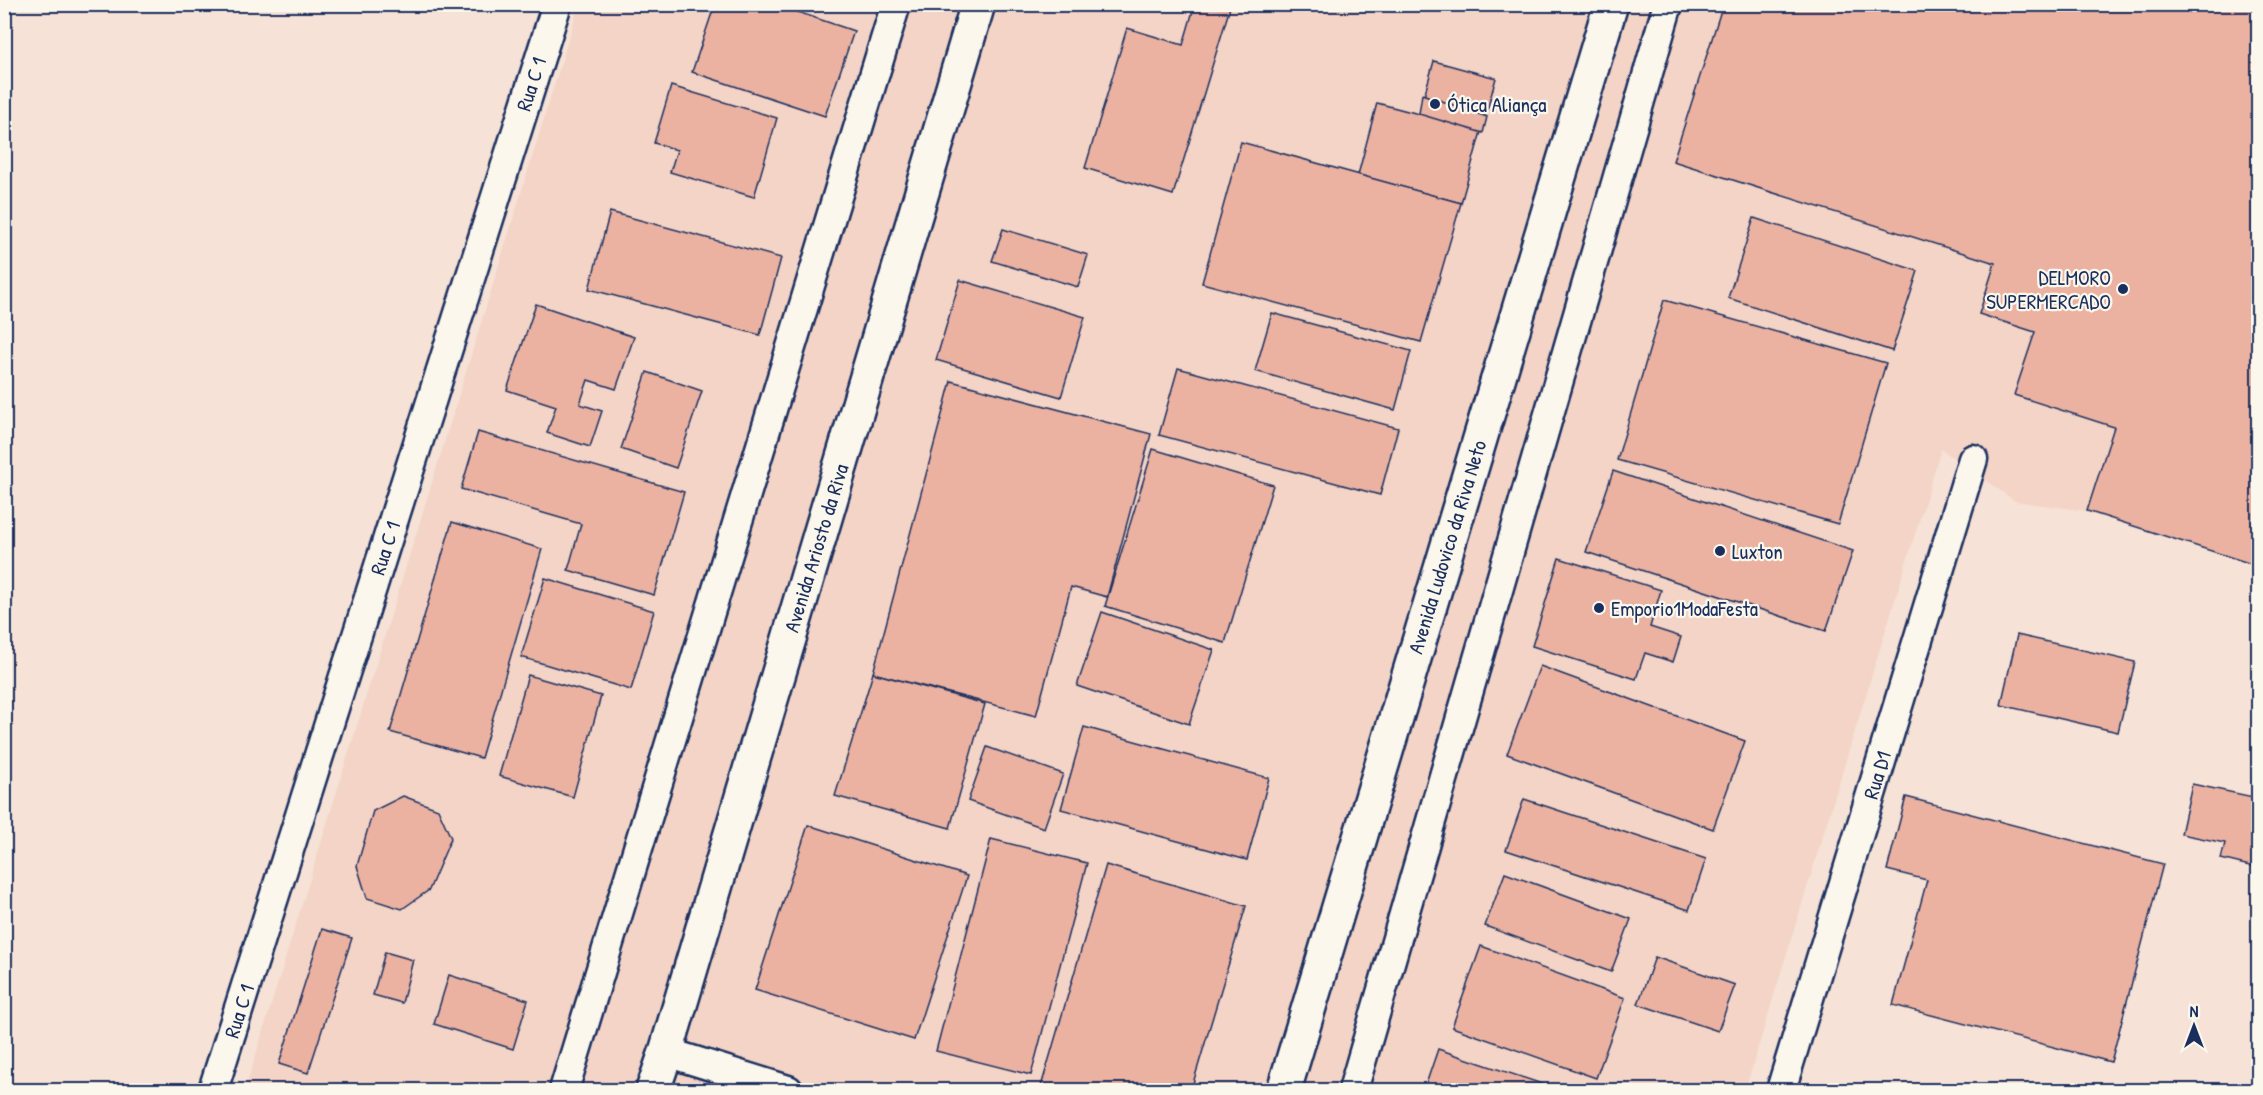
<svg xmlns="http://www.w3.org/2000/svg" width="2263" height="1095" font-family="'Patrick Hand',sans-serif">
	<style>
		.built { fill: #f3d4c6 }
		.building { fill: #ebb2a2; stroke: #1b2f5e; stroke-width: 1.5 }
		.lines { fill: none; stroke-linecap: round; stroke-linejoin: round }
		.street-casing { stroke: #1b2f5e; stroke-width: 33 }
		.secondary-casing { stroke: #1b2f5e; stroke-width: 38 }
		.street { stroke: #fbf7ec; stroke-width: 28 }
		.secondary { stroke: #fbf7ec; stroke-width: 33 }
		.poi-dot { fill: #1b2f5e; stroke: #fbf7ec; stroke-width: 2 }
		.labels { text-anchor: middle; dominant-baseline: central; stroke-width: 4.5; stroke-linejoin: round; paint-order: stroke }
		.street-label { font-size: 21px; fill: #1b2f5e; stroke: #fbf7ec }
		.poi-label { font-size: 21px; fill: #1b2f5e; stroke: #fbf7ec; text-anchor: start }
	</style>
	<rect width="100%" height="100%" fill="#f6e2d6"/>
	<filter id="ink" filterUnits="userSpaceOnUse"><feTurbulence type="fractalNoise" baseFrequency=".0167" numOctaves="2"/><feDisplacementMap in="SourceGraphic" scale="12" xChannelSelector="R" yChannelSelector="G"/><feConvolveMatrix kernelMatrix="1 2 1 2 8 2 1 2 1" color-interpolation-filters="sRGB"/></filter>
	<g filter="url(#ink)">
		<polygon class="built" points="579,5 2258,5 2258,566 2087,511 2015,501 1941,449 1745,1090 245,1090"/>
		<g class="building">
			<polygon points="715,4 774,4 854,31 825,116 692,72"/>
			<polygon points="1195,4 1231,4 1173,195 1085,168 1127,28 1183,45"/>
			<polygon points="1723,4 2258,4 2258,566 2087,511 2114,427 2014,395 2035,332 1979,314 1995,263 1673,161"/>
			<polygon points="1434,61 1496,78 1461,203 1358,175 1377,103 1419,114"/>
			<polygon points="671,86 777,118 754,197 670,172 677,150 654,143"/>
			<polygon points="1422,94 1487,117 1483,133 1419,114"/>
			<polygon points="1241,142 1461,203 1421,342 1202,283"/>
			<polygon points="610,212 781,258 760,335 589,289"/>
			<polygon points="1754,218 1918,271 1892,351 1728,298"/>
			<polygon points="1003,229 1088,255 1078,287 992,261"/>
			<polygon points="960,280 1085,317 1061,397 936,360"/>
			<polygon points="1664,300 1886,363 1838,524 1617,460"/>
			<polygon points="536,304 634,337 616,389 588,380 580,404 602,411 590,447 547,433 556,406 507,390"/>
			<polygon points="1272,313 1411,351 1395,410 1255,371"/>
			<polygon points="1178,368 1398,428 1380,495 1159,435"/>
			<polygon points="647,372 702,391 676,468 621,449"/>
			<polygon points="951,381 1151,434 1107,597 1071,587 1036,716 873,673"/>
			<polygon points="478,432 684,492 654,595 568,570 581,524 461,489"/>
			<polygon points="1153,449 1273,485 1225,643 1105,606"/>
			<polygon points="1613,471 1853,551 1826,631 1586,552"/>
			<polygon points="452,522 542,549 481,758 390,732"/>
			<polygon points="1559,558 1661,590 1650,627 1681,637 1673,662 1645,653 1636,679 1532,646"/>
			<polygon points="545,578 654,611 631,690 521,657"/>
			<polygon points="1102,612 1214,650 1189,724 1077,686"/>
			<polygon points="2017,635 2135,662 2118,732 2001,705"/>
			<polygon points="1540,666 1745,741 1713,829 1507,754"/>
			<polygon points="873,673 985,704 950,828 835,796"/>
			<polygon points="528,675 601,696 573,797 499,776"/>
			<polygon points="1084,727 1269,778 1247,860 1061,809"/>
			<polygon points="987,747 1063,774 1044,828 968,801"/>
			<polygon points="2192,784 2258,798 2258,868 2221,859 2225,843 2181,834"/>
			<polygon points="403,796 438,809 451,838 429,890 402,909 367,898 357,866 373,811"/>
			<polygon points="1906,797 2163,864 2111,1062 1893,1005 1927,880 1887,870"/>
			<polygon points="1524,799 1706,859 1689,910 1506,850"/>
			<polygon points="808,825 967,876 914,1040 755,990"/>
			<polygon points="991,839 1087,863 1031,1075 936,1051"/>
			<polygon points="1106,865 1246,906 1191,1090 1040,1090"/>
			<polygon points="1505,873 1631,919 1611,972 1485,926"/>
			<polygon points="322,929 352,938 308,1073 279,1064"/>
			<polygon points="1481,946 1625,998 1596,1078 1452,1027"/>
			<polygon points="385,952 413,960 402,1003 373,995"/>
			<polygon points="1655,957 1735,985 1718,1031 1638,1004"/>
			<polygon points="449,975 528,1000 513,1049 434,1024"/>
			<polygon points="1438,1049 1560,1090 1424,1090"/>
		</g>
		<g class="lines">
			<defs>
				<g id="street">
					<polyline points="666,1052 788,1090"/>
					<polyline points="213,1090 557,4"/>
					<polyline points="564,1090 896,4"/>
					<polyline points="1353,1090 1668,4"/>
					<polyline points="1781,1090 1973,459"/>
				</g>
				<g id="secondary">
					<polyline points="653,1090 666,1052 978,4"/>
					<polyline points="1284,1090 1611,4"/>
				</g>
			</defs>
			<use href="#street" class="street-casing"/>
			<use href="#secondary" class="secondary-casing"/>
			<use href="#street" class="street"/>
			<use href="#secondary" class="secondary"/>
		</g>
	</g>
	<g class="poi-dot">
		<circle cx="1435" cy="104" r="6"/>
		<circle cx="2123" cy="289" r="6"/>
		<circle cx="1720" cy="551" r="6"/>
		<circle cx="1599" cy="608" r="6"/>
	</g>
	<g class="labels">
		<g class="street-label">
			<text transform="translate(531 84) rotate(-72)">Rua C 1</text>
			<text transform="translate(1447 547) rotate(-73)">Avenida Ludovico da Riva Neto</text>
			<text transform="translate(385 548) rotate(-72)">Rua C 1</text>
			<text transform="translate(816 548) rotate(-73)">Avenida Ariosto da Riva</text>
			<text transform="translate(1877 775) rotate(-73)">Rua D1</text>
			<text transform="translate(239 1011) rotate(-72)">Rua C 1</text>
		</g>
		<g class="poi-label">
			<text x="1447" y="104">Ótica Aliança</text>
			<text x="2111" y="277" text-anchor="end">DELMORO<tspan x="2111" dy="24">SUPERMERCADO</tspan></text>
			<text x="1732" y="551">Luxton</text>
			<text x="1611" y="608">Emporio1ModaFesta</text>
		</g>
	</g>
	<rect width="2263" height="1095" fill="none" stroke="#fbf7ec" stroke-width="24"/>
	<rect x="12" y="12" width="2239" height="1071" fill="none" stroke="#1b2f5e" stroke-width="2" filter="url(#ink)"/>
	<g transform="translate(2194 1026)" stroke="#fbf7ec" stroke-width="4.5" paint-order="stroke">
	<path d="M0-4.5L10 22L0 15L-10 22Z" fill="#1b2f5e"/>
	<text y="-9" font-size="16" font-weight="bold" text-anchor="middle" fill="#1b2f5e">N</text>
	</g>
</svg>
